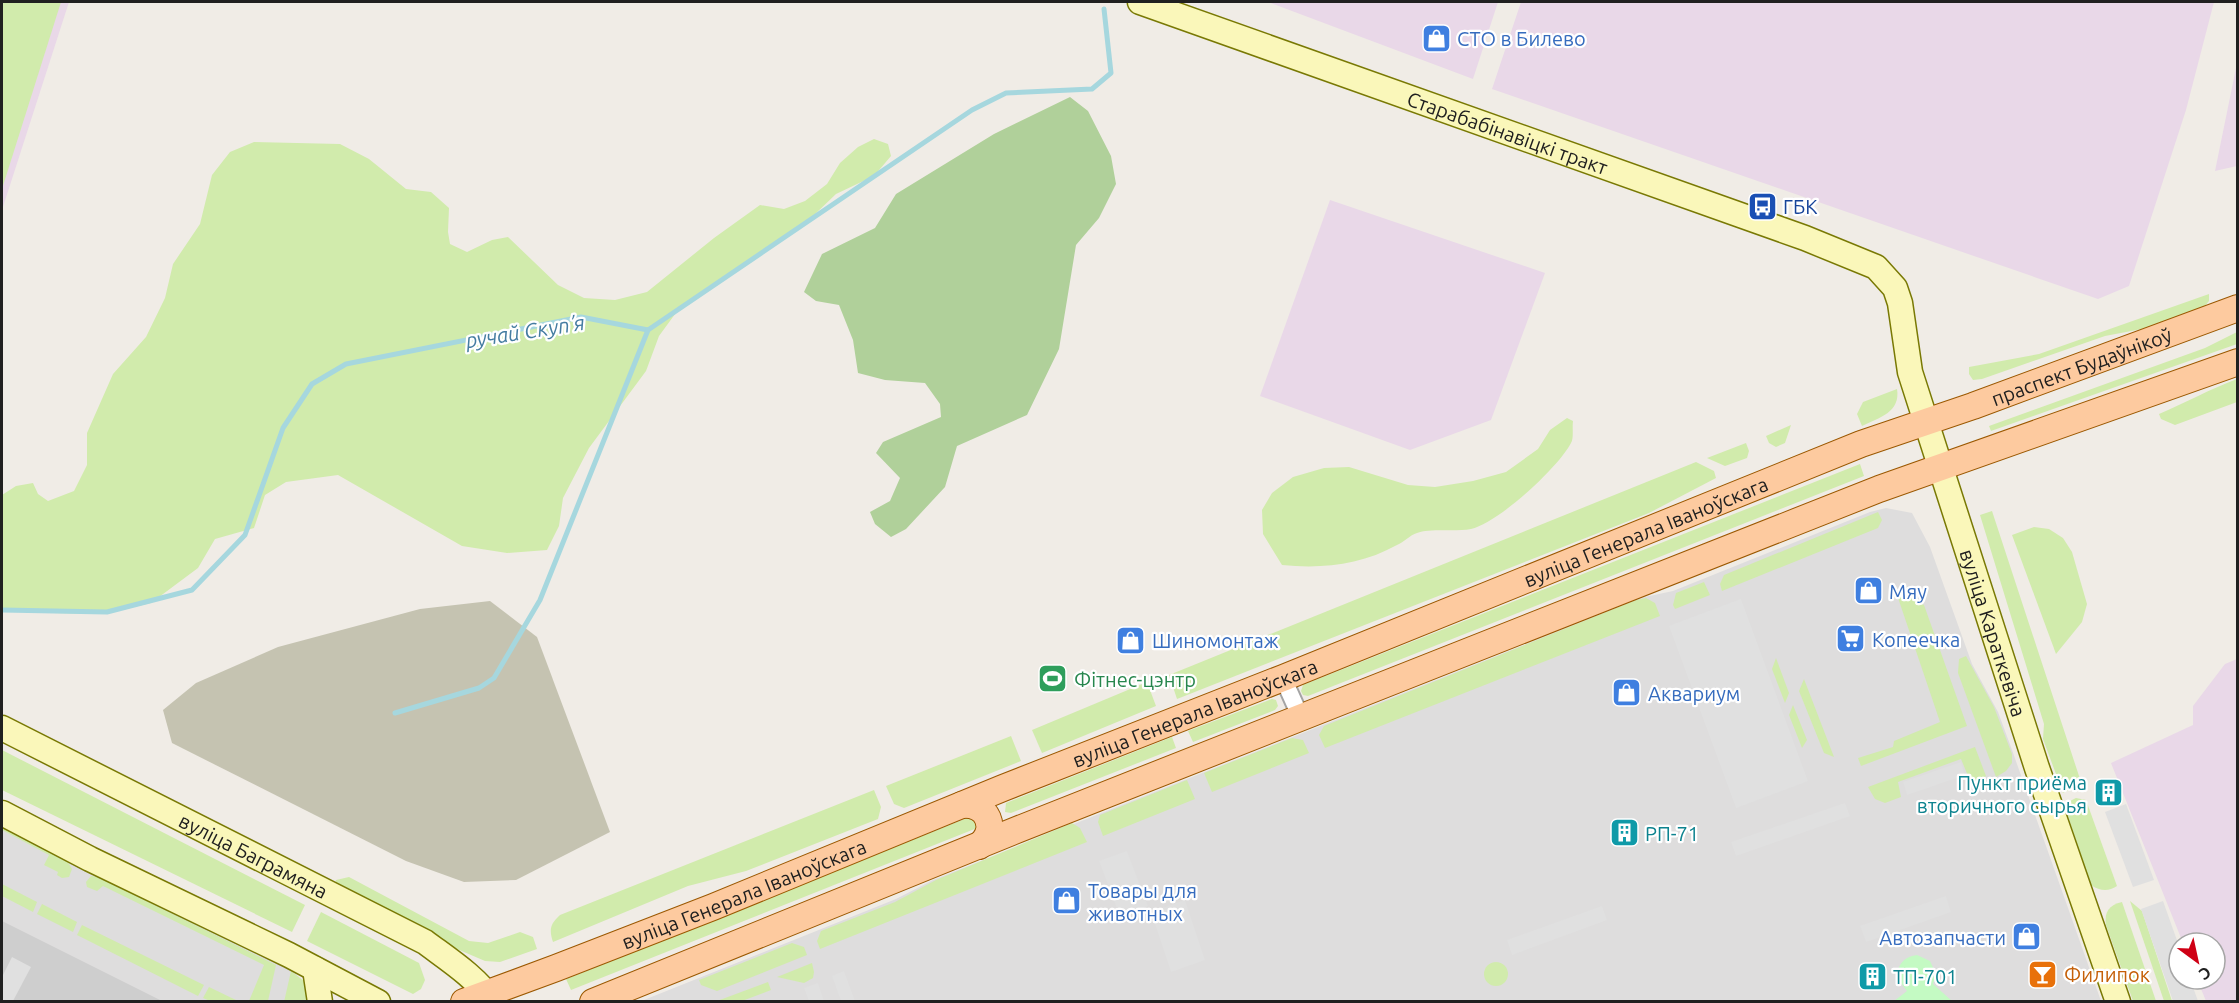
<svg xmlns="http://www.w3.org/2000/svg" width="2239" height="1003" font-family="Ubuntu,sans-serif">
	<style>
		.residential { fill: #dedddd }
		.industrial { fill: #e9d8e8 }
		.religious { fill: #cecece }
		.construction { fill: #c5c3b1 }
		.grass { fill: #d1ebac }
		.forest { fill: #b0d09a }
		.park { fill: #c4fac3 }
		.parking { fill: #e0e0e0 }
		.lines { fill: none; stroke-linecap: round; stroke-linejoin: round }
		.stream { stroke: #a6d7de; stroke-width: 5 }
		.street-casing { stroke: #a4a4a4; stroke-width: 20 }
		.secondary-casing { stroke: #797904; stroke-width: 27 }
		.primary-casing { stroke: #9b5800; stroke-width: 28 }
		.street { stroke: #fff; stroke-width: 16 }
		.secondary { stroke: #faf7ba; stroke-width: 24 }
		.primary { stroke: #fdca9f; stroke-width: 26 }
		.labels { text-anchor: middle; dominant-baseline: central; stroke-width: 4.5; stroke-linejoin: round; paint-order: stroke }
		.shop-label { font-size: 20px; fill: #366cbe; stroke: #fff; text-anchor: start }
		.street-label { font-size: 20px; fill: #202020; stroke: #fff }
		.transit-label { font-size: 20px; fill: #164399; stroke: #fff; text-anchor: start }
		.leisure-label { font-size: 20px; fill: #27864d; stroke: #fff; text-anchor: start }
		.culture-label { font-size: 20px; fill: #0d838f; stroke: #fff; text-anchor: start }
		.food-label { font-size: 20px; fill: #c56008; stroke: #fff; text-anchor: start }
		.water-label { font-size: 21px; font-style: italic; fill: #447ca1; stroke: #fff }
	</style>
	<rect width="100%" height="100%" fill="#f0ece6"/>
	<g class="residential">
		<polygon points="1886,508 1912,513 1930,547 1972,664 1998,712 2012,750 2101,1001 639,1002 896,899 933,880 1645,597 1673,591 1870,512"/>
		<polygon points="2,824 295,973 309,989 312,1001 2,1001"/>
	</g>
	<g class="industrial">
		<polygon points="2,2 69,2 2,210"/>
		<polygon points="1268,2 1498,2 1473,79"/>
		<polygon points="1521,2 2214,2 2186,110 2129,286 2098,299 1492,89"/>
		<polygon points="2237,63 2237,166 2215,171"/>
		<polygon points="1330,200 1545,273 1491,420 1410,450 1260,396"/>
		<polygon points="2237,659 2237,1001 2206,1001 2197,979 2215,979 2215,943 2183,943 2111,763 2193,725 2193,706 2225,664"/>
	</g>
	<polygon class="religious" points="2,921 162,1001 2,1001"/>
	<polygon class="construction" points="490,601 537,637 610,832 516,880 464,882 406,861 172,743 163,710 196,683 278,647 420,609"/>
	<g class="grass">
		<polygon points="2,2 61,2 2,189"/>
		<polygon points="874,139 888,144 891,156 874,176 836,194 812,217 779,242 747,264 709,286 678,310 659,336 646,371 589,448 563,498 559,526 547,550 507,553 462,546 338,475 286,482 265,495 254,528 215,539 198,568 151,603 104,614 53,613 2,609 2,495 16,486 33,483 38,494 48,501 74,491 87,465 87,433 113,374 146,337 165,298 173,264 200,224 212,175 230,152 254,142 340,144 369,159 406,189 431,192 449,208 448,232 450,244 467,252 492,240 508,237 558,285 584,298 615,300 647,292 714,238 760,205 784,209 805,201 827,184 840,163 858,147"/>
		<polygon points="2209,294 2209,301 2204,307 2147,328 2105,336 1982,379 1973,380 1969,374 1969,367 2039,354"/>
		<polygon points="2237,332 2237,344 1991,431 1989,426 2205,348"/>
		<path d="M2237,379V402L2175,425L2161,419L2159,414C2185,403 2210,389 2237,379Z"/>
		<path d="M1897,389C1901,412 1879,418 1862,426L1857,414L1863,402Z"/>
		<path d="M1567,418L1573,421C1572,428 1574,438 1571,443C1558,468 1498,523 1471,529C1456,532 1429,528 1417,533C1410,535 1404,542 1397,545C1361,565 1322,569 1282,565L1263,534L1262,510L1272,493L1293,477L1324,468L1349,467L1408,485L1435,487L1473,481L1506,472L1538,449L1550,430Z"/>
		<polygon points="1791,425 1785,443 1776,447 1769,443 1766,436"/>
		<polygon points="1746,443 1749,451 1747,458 1725,466 1707,458"/>
		<polygon points="1696,462 1714,471 1716,478 1649,513 1177,699 1169,675"/>
		<polygon points="1860,464 1864,476 1308,696 1303,695 1301,691 1303,685"/>
		<polygon points="1992,511 2080,779 2080,785 2063,793 2043,739 2044,724 1980,515"/>
		<polygon points="1878,512 1882,520 1878,528 1722,591 1720,584 1724,575"/>
		<polygon points="2034,527 2049,529 2063,538 2072,552 2087,604 2082,622 2056,654 2012,535"/>
		<polygon points="1704,582 1710,595 1675,609 1673,605 1676,593"/>
		<polygon points="1895,589 1924,605 1967,726 1861,766 1858,758 1893,747 1894,741 1940,722"/>
		<polygon points="1646,598 1655,603 1660,616 1325,748 1319,735 1324,726 1636,600"/>
		<polygon points="1966,656 1994,707 2012,754 2012,763 2006,771 1996,777 1958,673 1959,659"/>
		<polygon points="1776,658 1789,693 1785,703 1772,669"/>
		<polygon points="1804,679 1834,757 1824,753 1799,691"/>
		<polygon points="1147,682 1156,706 1042,753 1032,730"/>
		<polygon points="1272,699 1276,700 1278,706 1275,710 1193,742 1188,731"/>
		<polygon points="1793,705 1807,740 1802,748 1789,715"/>
		<polygon points="1011,736 1021,761 904,808 894,804 886,786"/>
		<polygon points="1172,737 1176,748 1011,813 1005,812 1006,803"/>
		<polygon points="1292,738 1303,740 1309,753 1212,792 1204,773"/>
		<polygon points="1975,747 1986,776 1980,780 1973,781 1968,776 1961,759 1898,782 1901,797 1885,803 1875,799 1868,787"/>
		<polygon points="2,750 305,905 292,932 2,790"/>
		<polygon points="1187,780 1195,799 1103,836 1098,822 1100,815"/>
		<path d="M874,790L881,807L878,819L746,871L688,886L553,942C549,930 550,924 560,915Z"/>
		<path d="M2076,798L2086,800L2117,886C2108,892 2100,891 2091,885L2064,804Z"/>
		<polygon points="972,816 978,818 977,828 571,990 566,979"/>
		<polygon points="1072,823 1080,828 1087,842 820,949 817,941 821,931 895,902 936,880"/>
		<polygon points="2,825 66,859 72,869 69,877 62,878 57,875 58,872 44,865 49,855 2,830"/>
		<polygon points="91,876 98,877 276,965 268,1001 249,1001 264,965 103,886 97,891 87,887 86,882"/>
		<polygon points="349,877 469,941 488,943 520,932 533,937 537,949 500,962 485,961 457,949 335,885 336,880"/>
		<polygon points="2,884 37,902 33,912 2,896"/>
		<polygon points="2130,901 2142,911 2172,1001 2164,1001"/>
		<path d="M2122,902L2156,1001H2133L2106,925C2104,912 2109,905 2122,902Z"/>
		<polygon points="42,904 77,922 73,932 37,914"/>
		<polygon points="321,912 419,963 425,980 421,989 413,994 307,941"/>
		<polygon points="82,925 204,985 198,996 77,935"/>
		<polygon points="792,943 804,947 807,955 717,991 701,985 699,980"/>
		<circle cx="1496" cy="974" r="12"/>
		<polygon points="812,963 814,972 813,978 804,983 777,977"/>
		<polygon points="291,971 304,981 312,1001 284,1002"/>
		<polygon points="768,982 771,990 742,1001 717,1001"/>
		<polygon points="209,987 238,1001 210,1001 203,998"/>
	</g>
	<polygon class="forest" points="1070,97 1088,111 1111,156 1116,184 1099,218 1076,245 1059,349 1027,415 957,446 945,487 906,529 891,537 875,524 870,512 890,501 900,478 876,453 883,442 941,417 940,404 925,383 885,380 858,373 853,340 839,305 816,301 804,292 822,254 875,228 896,194 994,134"/>
	<path class="park" d="M1917,955L1930,961L1936,974L1933,984L1952,1001H1894L1907,991L1898,979C1896,966 1903,957 1917,955Z"/>
	<g class="parking">
		<polygon points="1741,599 1808,781 1736,808 1669,626"/>
		<polygon points="1961,762 1965,775 1907,795 1903,782"/>
		<polygon points="1845,803 1850,816 1736,856 1731,842"/>
		<polygon points="2126,804 2154,880 2133,887 2105,812"/>
		<polygon points="1127,851 1148,906 1120,917 1099,861"/>
		<polygon points="1946,896 1951,912 1866,942 1860,926"/>
		<polygon points="1185,900 1205,960 1171,972 1151,912"/>
		<polygon points="2163,901 2179,946 2179,979 2190,979 2198,1001 2173,1001 2141,909"/>
		<polygon points="1602,906 1607,920 1512,955 1507,940"/>
		<polygon points="12,957 31,967 13,1001 2,1001 2,977"/>
		<polygon points="844,971 855,1001 841,1001 832,976"/>
		<polygon points="818,983 824,1001 809,1001 804,988"/>
	</g>
	<g class="lines">
		<g class="stream">
			<polyline points="2,610 107,612 192,590 245,535 283,428 312,384 346,364 581,317 648,330 972,110 1006,93 1092,89 1111,73 1104,9"/>
			<polyline points="395,713 479,688 494,678 540,600 648,330"/>
		</g>
		<defs>
			<polyline id="street" points="1283,678 1301,718"/>
			<g id="secondary">
				<path id="s1" d="M1140,2L1805,238L1876,267L1895,288L1900,303L1910,372L2037,768L2118,1002"/>
				<path id="s2" d="M2,728L425,942C449,960 476,977 493,1002"/>
				<polyline points="2,813 90,859 289,955 378,1002"/>
				<polyline points="315,969 320,1002"/>
			</g>
			<g id="primary">
				<path d="M962,805C988,803 999,829 979,846"/>
				<path id="s3" d="M464,1002L556,968L713,907L1003,788L1283,678L1861,444L1973,406L2238,308"/>
				<polyline points="593,1002 1019,829 1879,489 2238,362"/>
			</g>
		</defs>
		<use href="#street" class="street-casing"/>
		<use href="#secondary" class="secondary-casing"/>
		<use href="#primary" class="primary-casing"/>
		<use href="#street" class="street"/>
		<use href="#secondary" class="secondary"/>
		<use href="#primary" class="primary"/>
	</g>
	<defs>
		<symbol id="shop-square" viewBox="-11 -11 22 22"><rect x="-9" y="-9" width="18" height="18" rx="4" fill="#3f7fe0" stroke="#fff"/><path d="M-5-2.5h2.3a2.7 3.5 0 0 1 5.4 0H5L5.5 6h-11ZM-1.5-2.5h3a1.5 2.3 0 0 0-3 0Z" fill="#fff"/></symbol>
		<symbol id="bus-square" viewBox="-11 -11 22 22"><rect x="-9" y="-9" width="18" height="18" rx="4" fill="#1a4fb4" stroke="#fff"/><path d="M-5-6H5V4H4V6H2V4H-2V6H-4V4H-5ZM-3.5-4V0h7V-4ZM-3.5 1.2v1.5H-2V1.2ZM2 1.2v1.5H3.5V1.2Z" fill="#fff"/></symbol>
		<symbol id="supermarket-square" viewBox="-11 -11 22 22"><rect x="-9" y="-9" width="18" height="18" rx="4" fill="#3f7fe0" stroke="#fff"/><path d="M-6-5.5h2.5l.6 2H6L4.5 2H-2.5L-4.4-4H-6ZM-1.5 3.2a1.3 1.3 0 1 0 .1 0ZM3 3.2a1.3 1.3 0 1 0 .1 0Z" fill="#fff"/></symbol>
		<symbol id="stadium-square" viewBox="-11 -11 22 22"><rect x="-9" y="-9" width="18" height="18" rx="4" fill="#2e9e5b" stroke="#fff"/><path d="M0-5a6.5 5 0 1 0 0 10a6.5 5 0 1 0 0-10ZM-3.5-1.8h7v3.6h-7Z" fill="#fff"/></symbol>
		<symbol id="building-square" viewBox="-11 -11 22 22"><rect x="-9" y="-9" width="18" height="18" rx="4" fill="#0f9aa8" stroke="#fff"/><path d="M-4-6H4V6H1V3H-1V6H-4ZM-2.5-4.3h1.7v1.8h-1.7ZM.8-4.3h1.7v1.8H.8ZM-2.5-1h1.7V.8h-1.7ZM.8-1h1.7V.8H.8Z" fill="#fff"/></symbol>
		<symbol id="bar-square" viewBox="-11 -11 22 22"><rect x="-9" y="-9" width="18" height="18" rx="4" fill="#e8710a" stroke="#fff"/><path d="M-6-5H6L.8 .8V4.5H3.5V6h-7V4.5H-.8V.8Z" fill="#fff"/></symbol>
	</defs>
	<g fill-rule="evenodd">
		<use href="#shop-square" x="1420" y="22" width="33" height="33"/>
		<use href="#bus-square" x="1746" y="190" width="33" height="33"/>
		<use href="#shop-square" x="1852" y="574" width="33" height="33"/>
		<use href="#supermarket-square" x="1834" y="622" width="33" height="33"/>
		<use href="#shop-square" x="1114" y="624" width="33" height="33"/>
		<use href="#stadium-square" x="1036" y="662" width="33" height="33"/>
		<use href="#shop-square" x="1610" y="676" width="33" height="33"/>
		<use href="#building-square" x="2092" y="776" width="33" height="33"/>
		<use href="#building-square" x="1608" y="816" width="33" height="33"/>
		<use href="#shop-square" x="1050" y="884" width="33" height="33"/>
		<use href="#shop-square" x="2010" y="920" width="33" height="33"/>
		<use href="#bar-square" x="2026" y="958" width="33" height="33"/>
		<use href="#building-square" x="1856" y="960" width="33" height="33"/>
	</g>
	<g class="labels">
		<g class="shop-label">
			<text x="1457" y="38">СТО в Билево</text>
			<text x="1889" y="591">Мяу</text>
			<text x="1872" y="639">Копеечка</text>
			<text x="1152" y="640">Шиномонтаж</text>
			<text x="1648" y="693">Аквариум</text>
			<text x="1088" y="890">Товары для<tspan x="1088" dy="23">животных</tspan></text>
			<text x="2006" y="937" text-anchor="end">Автозапчасти</text>
		</g>
		<g class="street-label">
			<text stroke="none"><textPath href="#s1" startOffset="390">Старабабінавіцкі тракт</textPath></text>
			<text stroke="none"><textPath href="#s3" startOffset="1738">праспект Будаўнікоў</textPath></text>
			<text stroke="none"><textPath href="#s3" startOffset="1272">вуліца Генерала Іваноўскага</textPath></text>
			<text stroke="none"><textPath href="#s1" startOffset="1170">вуліца Караткевіча</textPath></text>
			<text stroke="none"><textPath href="#s3" startOffset="786">вуліца Генерала Іваноўскага</textPath></text>
			<text stroke="none"><textPath href="#s2" startOffset="282">вуліца Баграмяна</textPath></text>
			<text stroke="none"><textPath href="#s3" startOffset="300">вуліца Генерала Іваноўскага</textPath></text>
		</g>
		<g class="transit-label">
			<text x="1783" y="206">ГБК</text>
		</g>
		<g class="leisure-label">
			<text x="1074" y="679">Фітнес-цэнтр</text>
		</g>
		<g class="culture-label">
			<text x="2087" y="782" text-anchor="end">Пункт приёма<tspan x="2087" dy="23">вторичного сырья</tspan></text>
			<text x="1645" y="833">РП-71</text>
			<text x="1893" y="976">ТП-701</text>
		</g>
		<g class="food-label">
			<text x="2064" y="974">Филипок</text>
		</g>
		<g class="water-label">
			<text transform="translate(525 331) rotate(-9)">ручай Скупʼя</text>
		</g>
	</g>
	<rect width="2239" height="1003" fill="none" stroke="#202020" stroke-width="6"/>
	<g transform="translate(2197 961) rotate(147)"><circle r="28" fill="#ffffff" stroke="#a6a6a6" stroke-width="1.5"/>
	<path d="M0-4.5L10 22L0 15L-10 22Z" fill="#cf0015"/>
	<text y="-9" font-size="16" font-weight="bold" text-anchor="middle" fill="#202020">С</text>
	</g>
</svg>
